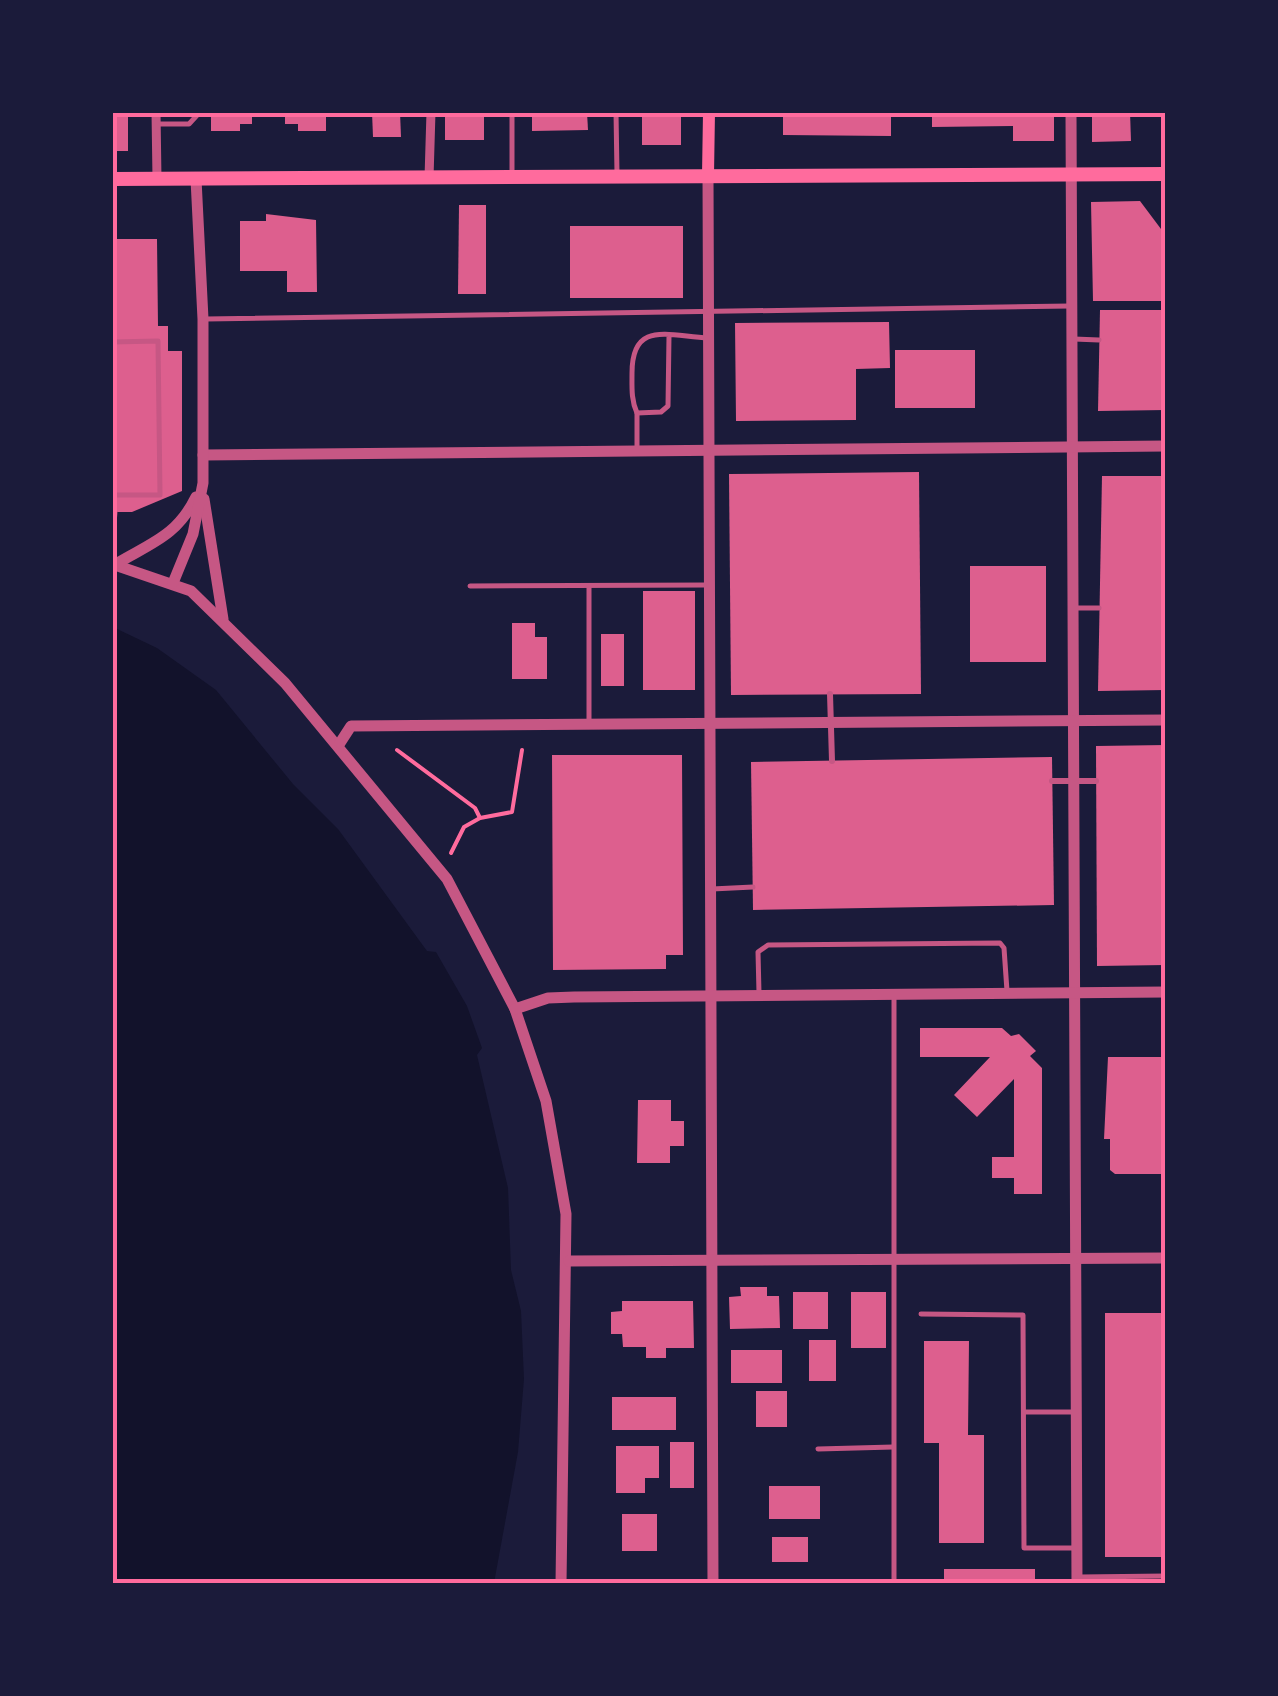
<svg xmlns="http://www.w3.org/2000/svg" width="1278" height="1696" font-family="'Asap Condensed',sans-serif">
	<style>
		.water { fill: #12122b }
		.building { fill: #dd5f8e }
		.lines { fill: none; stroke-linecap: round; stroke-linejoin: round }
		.path { stroke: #ff6b9d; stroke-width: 4 }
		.service { stroke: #c65784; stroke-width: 5 }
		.pedestrian { stroke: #c65784; stroke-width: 6 }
		.minor { stroke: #c65784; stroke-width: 9 }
		.tertiary { stroke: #c65784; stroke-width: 11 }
		.secondary { stroke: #ff6b9d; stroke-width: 12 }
		.primary { stroke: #ff6b9d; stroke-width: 14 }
		.neatline { fill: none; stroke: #ff6b9d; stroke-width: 4 }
	</style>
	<rect width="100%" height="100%" fill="#1b1b3a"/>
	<polygon class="water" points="113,627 157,648 216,690 293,784 338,829 427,951 436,952 467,1006 482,1048 477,1055 508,1188 511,1270 521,1311 524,1379 518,1452 494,1583 113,1583"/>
	<g class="building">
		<rect x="112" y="112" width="16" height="39"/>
		<polygon points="211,112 252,112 252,124 240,124 240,131 211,131"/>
		<polygon points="285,112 326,112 326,131 298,131 298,124 285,124"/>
		<polygon points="372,112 400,112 401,137 373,137"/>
		<rect x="445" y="112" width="39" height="28"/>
		<polygon points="532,112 587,112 588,130 532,131"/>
		<rect x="642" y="112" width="39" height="33"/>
		<polygon points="783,112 891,112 891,136 783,135"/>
		<polygon points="932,112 1054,112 1054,141 1013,141 1013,126 932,127"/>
		<polygon points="1092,112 1130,112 1131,141 1092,142"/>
		<polygon points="1140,201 1161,229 1166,228 1166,301 1093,301 1091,202"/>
		<polygon points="459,205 486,205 486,294 458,294"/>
		<polygon points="266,214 316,220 317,292 287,292 287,271 240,271 240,221 266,221"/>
		<rect x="570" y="226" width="113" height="72"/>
		<polygon points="112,239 157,239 158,326 168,326 168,351 182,351 182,491 132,512 112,512"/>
		<polygon points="1100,310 1166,310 1166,410 1098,411"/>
		<polygon points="889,322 890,368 856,369 856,420 736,421 735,323"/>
		<rect x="895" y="350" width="80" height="58"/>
		<polygon points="919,472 921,694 731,695 729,474"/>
		<polygon points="1102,476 1166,476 1166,690 1098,691"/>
		<rect x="970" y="566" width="76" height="96"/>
		<rect x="643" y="591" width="52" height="99"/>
		<polygon points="512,623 535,623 535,637 547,637 547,679 512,679"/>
		<rect x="601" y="634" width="23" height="52"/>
		<polygon points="1166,745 1166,965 1097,966 1096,746"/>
		<polygon points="552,755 682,755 683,955 666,955 666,969 553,970"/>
		<polygon points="1052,757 1054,905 753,910 751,762"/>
		<polygon points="920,1028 1002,1028 1011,1036 1019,1034 1036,1051 1030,1056 1042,1068 1042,1194 1014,1194 1014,1178 992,1178 992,1157 1014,1157 1014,1079 977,1117 954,1095 990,1057 920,1057"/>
		<polygon points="1108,1057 1166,1057 1166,1174 1115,1174 1110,1170 1110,1139 1104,1139"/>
		<polygon points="638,1100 671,1100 671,1121 684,1121 684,1146 670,1146 670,1163 637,1163"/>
		<polygon points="740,1287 767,1287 767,1296 779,1296 780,1328 730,1329 729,1297 741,1296"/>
		<rect x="793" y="1292" width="35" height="37"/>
		<rect x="851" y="1292" width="35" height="56"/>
		<polygon points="622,1301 693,1301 694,1348 666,1348 666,1358 646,1358 646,1347 623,1347 622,1334 611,1334 611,1312 622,1311"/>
		<rect x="1105" y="1313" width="61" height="244"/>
		<rect x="809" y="1340" width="27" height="41"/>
		<polygon points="924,1341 969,1341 968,1435 984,1435 984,1543 939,1543 939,1443 924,1443"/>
		<rect x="731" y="1350" width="51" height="33"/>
		<rect x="756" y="1391" width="31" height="36"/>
		<rect x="612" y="1397" width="64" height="33"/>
		<rect x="670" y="1442" width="24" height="46"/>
		<polygon points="616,1446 659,1446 659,1478 645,1478 645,1493 616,1493"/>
		<rect x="769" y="1486" width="51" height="33"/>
		<rect x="622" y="1514" width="35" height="37"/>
		<rect x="772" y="1537" width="36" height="25"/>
		<rect x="944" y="1569" width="91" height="15"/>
	</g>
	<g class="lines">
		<g class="path">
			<polyline points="397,750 475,808 480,818 512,812 522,750"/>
			<polyline points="451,853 464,827 480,818"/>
		</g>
		<g class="service">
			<polyline points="616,112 617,174"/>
			<polyline points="158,124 189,124 200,112"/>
			<polyline points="512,174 512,112"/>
			<polyline points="206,319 1070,306"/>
			<path d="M669,336L668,406L661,412L637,413C631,400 632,387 632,373C632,320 668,336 708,338"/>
			<polyline points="1074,339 1099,340"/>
			<polyline points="112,342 158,341 160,495 112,495"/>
			<polyline points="637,450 637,413"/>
			<polyline points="112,546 115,512"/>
			<polyline points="470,586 707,585"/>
			<polyline points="1077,608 1099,608"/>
			<polyline points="589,723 589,586"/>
			<polyline points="712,889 753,887"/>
			<polyline points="759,993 758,952 768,945 1000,943 1004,948 1007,991"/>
			<polyline points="921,1314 1023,1315 1024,1548 1074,1548"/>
			<polyline points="1024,1412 1073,1412"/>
			<polyline points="818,1449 893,1447"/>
			<polyline points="1080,1577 1166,1576"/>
			<polyline points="894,1584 894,997"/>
		</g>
		<g class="pedestrian">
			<polyline points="830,694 832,761"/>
			<polyline points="1052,781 1096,781"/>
		</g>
		<g class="minor">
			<polyline points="156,112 157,179"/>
			<polyline points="429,178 431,112"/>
		</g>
		<g class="tertiary">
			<polyline points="1071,112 1077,1584"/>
			<polyline points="708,175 713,1584"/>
			<polyline points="203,455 1166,446"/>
			<polyline points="204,499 223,619"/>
			<polyline points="112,564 191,591 285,683 447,879 515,1009 546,1101 566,1214 561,1584"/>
			<path d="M116,564C151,543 177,536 196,497"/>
			<polyline points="173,583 193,534 203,483 203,319 196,179"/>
			<polyline points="340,743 351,726 1166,720"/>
			<polyline points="515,1009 548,998 574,997 1166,992"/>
			<polyline points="569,1261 1166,1258"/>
		</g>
		<polyline class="secondary" points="708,175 709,112"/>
		<polyline class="primary" points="112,179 1166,174"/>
	</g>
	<rect width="1278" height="1696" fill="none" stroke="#1b1b3a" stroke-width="230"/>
	<rect x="115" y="115" width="1048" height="1466" class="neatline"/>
</svg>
